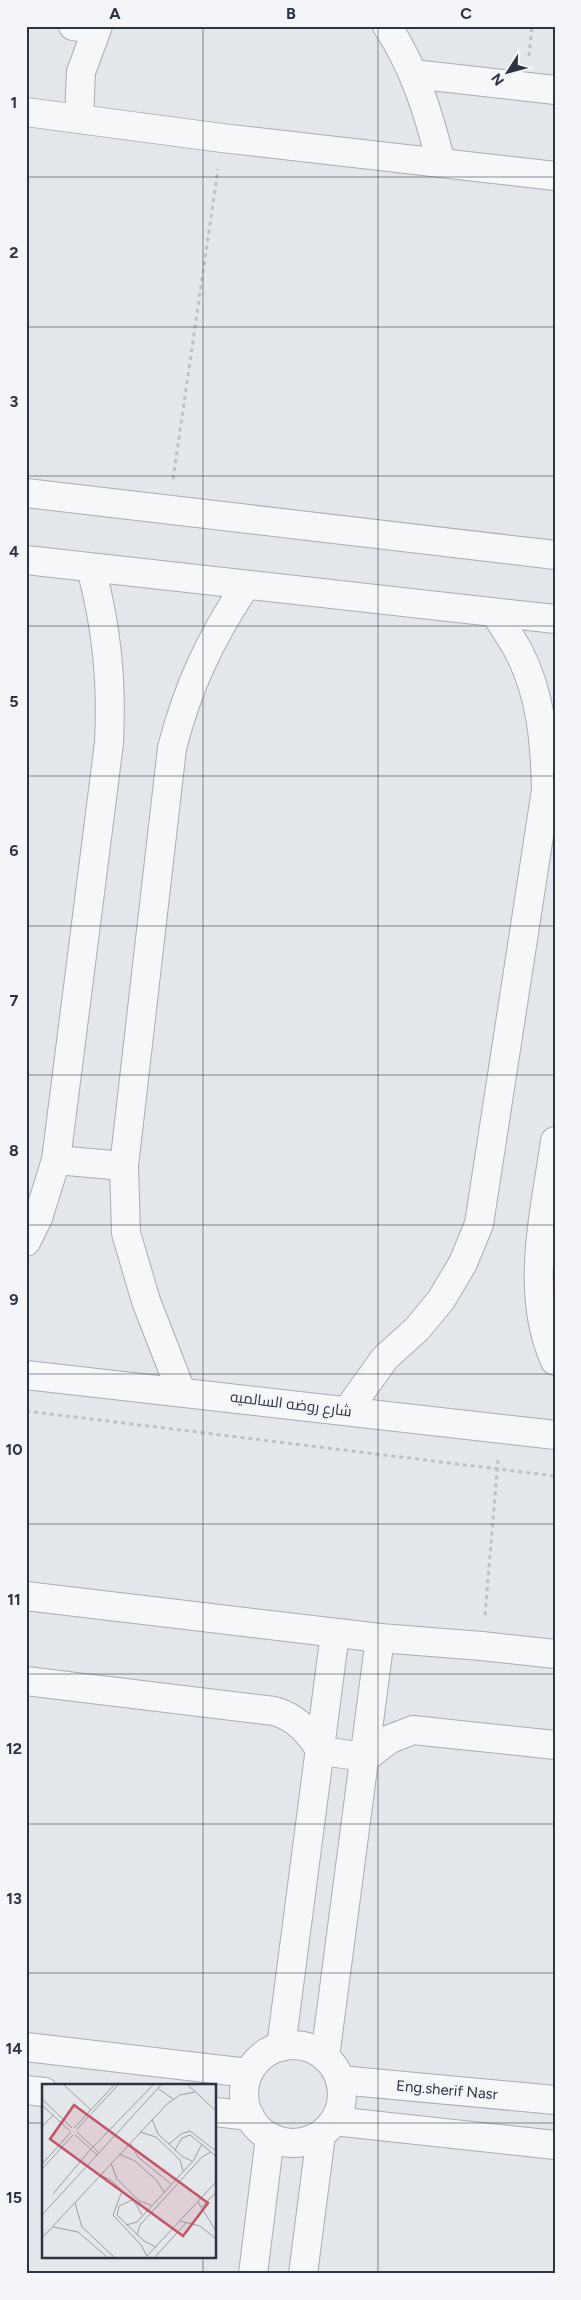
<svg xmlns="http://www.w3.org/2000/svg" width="581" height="2300" font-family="Figtree,Cairo,sans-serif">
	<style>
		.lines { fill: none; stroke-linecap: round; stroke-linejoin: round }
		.street-casing { stroke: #a9adb4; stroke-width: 30 }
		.path { stroke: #bec0c5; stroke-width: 3; stroke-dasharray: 4 4; stroke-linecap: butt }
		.street { stroke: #f6f7f9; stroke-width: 28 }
		.grid { fill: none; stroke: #2d3441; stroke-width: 1; stroke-opacity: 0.55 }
		.labels { text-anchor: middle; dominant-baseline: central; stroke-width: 4; stroke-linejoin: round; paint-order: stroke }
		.street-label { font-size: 15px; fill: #2d3441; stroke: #f3f5f8 }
		.inset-road { fill: none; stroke: #9a9fa6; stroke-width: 1 }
		.view { fill: #c35564; fill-opacity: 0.15; stroke: #c35564; stroke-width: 2.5 }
		.inset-edge { fill: none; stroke: #2d3441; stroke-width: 2.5 }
		.neatline { fill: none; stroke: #2d3441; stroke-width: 2 }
		.grid-label { font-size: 16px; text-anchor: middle; font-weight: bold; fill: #2d3441 }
	</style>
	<rect width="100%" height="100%" fill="#e3e6ea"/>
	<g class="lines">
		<defs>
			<g id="street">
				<polyline points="73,26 96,29"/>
				<path d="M387,26C415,68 429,115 441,163"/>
				<polyline points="413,74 555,90"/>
				<polyline points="26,112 222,138 555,176"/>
				<polyline points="79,118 81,72 98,26"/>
				<polyline points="26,493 555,555"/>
				<polyline points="26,560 555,619"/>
				<path d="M555,1141C545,1212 524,1293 555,1361"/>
				<polyline points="56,1160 124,1166"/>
				<path d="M26,1242L38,1218L56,1160L109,743C112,681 107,629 91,568"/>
				<polyline points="26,1375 555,1435"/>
				<path d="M181,1391L146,1301L126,1233L124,1166L172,748C188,686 210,639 246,585"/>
				<path d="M347,1411L385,1358L417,1329L441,1300L463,1263L479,1224L546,790C545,742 541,695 519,652C512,639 503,626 495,613"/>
				<polyline points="26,1596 380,1638 482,1646 555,1654"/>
				<path d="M26,1681L274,1711C296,1717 309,1732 321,1751L366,1757L390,1739L413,1730L555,1745"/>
				<circle cx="293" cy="2094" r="49"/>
				<polyline points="26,2047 248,2073"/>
				<polyline points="281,2047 335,1633"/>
				<polyline points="325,2057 380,1638"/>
				<polyline points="340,2080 555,2100"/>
				<polyline points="26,2090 44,2092"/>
				<polyline points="215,2112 250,2116"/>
				<polyline points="334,2121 555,2145"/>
				<polyline points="253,2274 270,2137"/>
				<polyline points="303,2274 321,2135"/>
			</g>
		</defs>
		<use href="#street" class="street-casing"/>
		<g class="path">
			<polyline points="529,56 532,26"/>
			<polyline points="173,479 218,169"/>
			<polyline points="26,1411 555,1476"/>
			<polyline points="485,1615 498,1460"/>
		</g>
		<use href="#street" class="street"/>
	</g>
	<path class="grid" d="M203,26V2085M378,26V2274M26,177H555M26,327H555M26,476H555M26,626H555M26,776H555M26,926H555M26,1075H555M26,1225H555M26,1374H555M26,1524H555M26,1674H555M26,1824H555M26,1973H555M26,2123H44M215,2123H555M203,2256V2274"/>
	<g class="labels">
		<g class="street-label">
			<text transform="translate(291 1404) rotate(7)">شارع روضه السالميه</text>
			<text transform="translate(447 2090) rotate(5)">Eng.sherif Nasr</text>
		</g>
	</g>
	<g transform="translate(42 2084)">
		<rect width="174" height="174" fill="#e3e6ea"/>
		<path class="inset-road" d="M21,0L49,26M145,0L174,27M117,5L131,15M0,15L30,44M0,21L28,47M110,35L116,50L141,73L150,77M0,43L11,31M32,44L73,0M35,45L77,0M35,48L57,69M98,48L114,53L138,76L141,87M33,51L55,71M88,59L96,73L129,100M127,60L139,50L148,47L174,67M133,66L140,54L148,51L174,72M77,70L93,77L115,97L122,108M69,79L75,95L97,117L109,121M0,80L29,48M0,85L31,51M58,91L69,96L94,120L100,131M80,107L71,131L99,161L105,172M11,110L48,66L112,0M90,116L77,122L75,131L102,157L114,163M156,118L174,147M33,119L40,143L72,173M160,123L174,108M0,131L120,0M138,137L158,142L174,155M84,141L95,138L151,77L160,60M11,143L36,148L65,173M95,151L98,141L160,73L169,68M0,154L125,20L138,11L153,8M104,173L174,98M113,173L144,139"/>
		<path class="view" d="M32,21L166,119L141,152L8,55Z"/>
		<rect width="174" height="174" class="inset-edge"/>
	</g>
	<rect width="581" height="2300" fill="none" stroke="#f3f5f8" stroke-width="55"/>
	<g transform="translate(508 72) rotate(234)" stroke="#f3f5f8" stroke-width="4" paint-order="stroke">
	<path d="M0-4L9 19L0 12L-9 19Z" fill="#2d3441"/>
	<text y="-8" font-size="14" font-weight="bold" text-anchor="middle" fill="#2d3441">N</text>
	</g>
	<rect x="28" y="28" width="526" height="2244" class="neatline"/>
	<g class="grid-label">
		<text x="115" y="19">A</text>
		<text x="291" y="19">B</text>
		<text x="466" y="19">C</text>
		<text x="14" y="108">1</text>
		<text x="14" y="258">2</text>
		<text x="14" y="407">3</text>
		<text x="14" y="557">4</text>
		<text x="14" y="707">5</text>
		<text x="14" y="856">6</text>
		<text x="14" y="1006">7</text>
		<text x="14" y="1156">8</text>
		<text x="14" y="1305">9</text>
		<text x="14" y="1455">10</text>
		<text x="14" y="1605">11</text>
		<text x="14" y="1754">12</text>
		<text x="14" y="1904">13</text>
		<text x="14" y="2054">14</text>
		<text x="14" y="2203">15</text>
	</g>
</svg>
